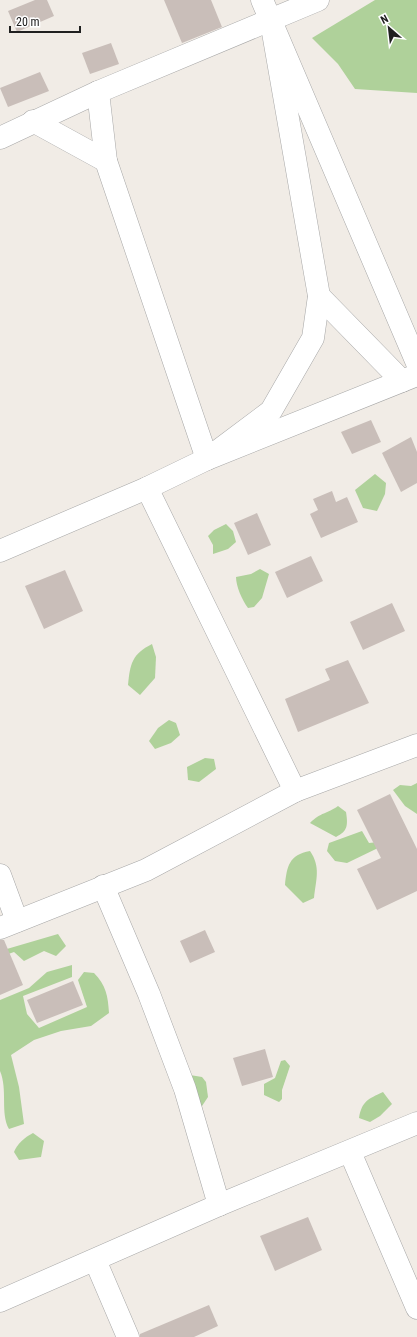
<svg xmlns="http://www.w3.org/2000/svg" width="417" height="1337" font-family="'Roboto Condensed',sans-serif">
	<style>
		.forest { fill: #afd19a }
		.building { fill: #c9beb9 }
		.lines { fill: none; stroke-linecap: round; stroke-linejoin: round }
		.minor-casing { stroke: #a7a7a7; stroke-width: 23 }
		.minor { stroke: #fff; stroke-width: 22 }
	</style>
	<rect width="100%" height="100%" fill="#f1ece6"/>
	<g class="forest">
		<polygon points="375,0 417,0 417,93 355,89 338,64 312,38"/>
		<polygon points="375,474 386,483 385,494 377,511 363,508 355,490"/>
		<polygon points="226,524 233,531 236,542 228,549 213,554 213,545 208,536 214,530"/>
		<path d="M260,569L269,574L262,598L254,607L248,608C242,600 236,586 236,577L251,574Z"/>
		<path d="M152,644L156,657L155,678L140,695L128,685C130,664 132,654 152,644Z"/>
		<polygon points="169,720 176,723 180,735 171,743 155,749 149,741 158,728"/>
		<polygon points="205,758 214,759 216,769 199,782 188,780 187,767"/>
		<polygon points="417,783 417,814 405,806 393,790 400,785 411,786"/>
		<path d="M338,806L346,812C348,825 348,831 336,837L310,823C321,812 327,814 338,806Z"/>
		<polygon points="362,831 369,843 378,842 378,848 347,863 335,861 327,851 329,843"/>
		<path d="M310,851C321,867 316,879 314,898L303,903L285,885C287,866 289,855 310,851Z"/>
		<polygon points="58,934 66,946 56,956 44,951 24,961 14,952 0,957 0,951"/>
		<path d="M72,965V977L23,996L27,1014L39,1028L87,1007L78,980L84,972L94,973C106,985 108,996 109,1013L91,1026L61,1031L34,1040L11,1055L19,1087L24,1124L9,1129C0,1113 8,1090 0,1071V1000L29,988L47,972Z"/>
		<polygon points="285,1060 290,1066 282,1090 282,1099 279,1102 264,1095 264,1084 275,1078 281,1061"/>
		<polygon points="184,1074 202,1077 206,1082 208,1097 198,1112"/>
		<path d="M383,1092L392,1104L380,1116L370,1122L359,1118C362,1101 368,1099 383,1092Z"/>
		<path d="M33,1133L44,1141L41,1157L19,1160L14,1152C17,1144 25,1137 33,1133Z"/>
	</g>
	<g class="building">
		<polygon points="35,0 47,0 54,16 17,32 8,11"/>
		<polygon points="164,0 211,0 222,27 182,43"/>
		<polygon points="111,43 119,64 90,74 82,53"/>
		<polygon points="40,72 49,91 8,107 0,88"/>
		<polygon points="371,420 381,442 352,454 341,432"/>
		<polygon points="411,437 417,452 417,483 401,492 382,453"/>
		<polygon points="332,491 336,502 347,497 358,522 321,538 310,514 318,510 313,499"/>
		<polygon points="257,513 271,545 248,555 234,523"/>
		<polygon points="311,556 323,581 287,598 275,572"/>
		<polygon points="65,570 83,611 44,629 25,586"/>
		<polygon points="392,603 405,631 363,650 350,622"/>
		<polygon points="348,660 369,703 298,732 285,699 330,680 325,669"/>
		<polygon points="390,794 417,849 417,891 377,910 357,869 381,858 357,810"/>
		<polygon points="205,930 215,952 190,963 180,941"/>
		<polygon points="0,940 4,940 23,985 0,995"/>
		<polygon points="73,981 83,1005 37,1023 27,1000"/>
		<polygon points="265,1049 273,1077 242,1086 233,1058"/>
		<polygon points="308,1217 322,1250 275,1271 260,1236"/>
		<polygon points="209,1305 218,1326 194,1337 140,1337 140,1334"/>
	</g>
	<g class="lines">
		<defs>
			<g id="minor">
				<polyline points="262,0 417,363"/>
				<polyline points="98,92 106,161"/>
				<polyline points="33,121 106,161 207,459 271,411 313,338 319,296 271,21"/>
				<polyline points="0,138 98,92 318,0"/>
				<polyline points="319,296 402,381"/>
				<polyline points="147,488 295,791"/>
				<polyline points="0,551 147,488 207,459 417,375"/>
				<polyline points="0,875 17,921"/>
				<polyline points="103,886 149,994 185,1089 219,1205"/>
				<polyline points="0,928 146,870 295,791 417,745"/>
				<polyline points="350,1152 417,1308"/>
				<polyline points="95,1260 128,1337"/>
				<polyline points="0,1301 219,1205 417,1123"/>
			</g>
		</defs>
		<use href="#minor" class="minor-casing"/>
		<use href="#minor" class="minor"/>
	</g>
	<g transform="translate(389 28) rotate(332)" stroke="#ffffff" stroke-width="3" paint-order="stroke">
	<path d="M0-3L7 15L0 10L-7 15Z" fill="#202020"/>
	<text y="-6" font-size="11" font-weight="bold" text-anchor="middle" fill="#202020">N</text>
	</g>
	<path d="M10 26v6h70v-6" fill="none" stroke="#202020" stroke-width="2"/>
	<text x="16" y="26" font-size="12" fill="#202020" stroke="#ffffff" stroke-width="3" paint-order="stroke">20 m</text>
</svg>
